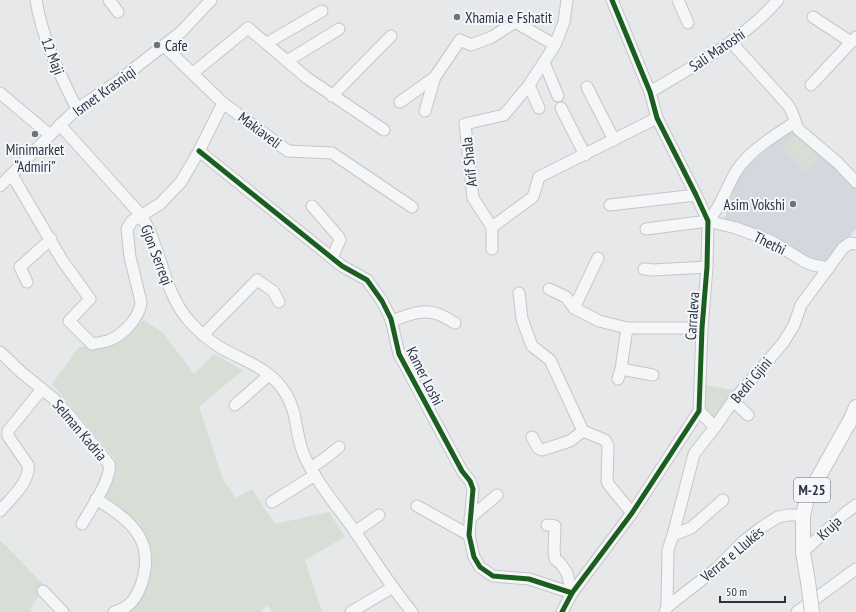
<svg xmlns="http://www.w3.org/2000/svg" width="856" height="612" font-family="'PT Sans Narrow',sans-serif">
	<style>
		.built { fill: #d4d7dd }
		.green { fill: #d6ded6 }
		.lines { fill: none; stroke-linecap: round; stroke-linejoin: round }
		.minor-casing { stroke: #c4c6c8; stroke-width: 13 }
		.major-casing { stroke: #c2c5c8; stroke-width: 16 }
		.minor { stroke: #f5f6f7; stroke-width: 11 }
		.major { stroke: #f8f8f8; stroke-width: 14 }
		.major-bridge-casing { stroke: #c2c5c8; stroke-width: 16; stroke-linecap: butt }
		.major-bridge { stroke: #f8f8f8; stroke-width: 14 }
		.cycleway-casing { stroke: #f4f6f9; stroke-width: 8 }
		.cycleway { stroke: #1b5e20; stroke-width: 5 }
		.poi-dot { fill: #6c737f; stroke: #f4f6f9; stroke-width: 1.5 }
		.labels { text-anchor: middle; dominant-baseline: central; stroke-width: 4; stroke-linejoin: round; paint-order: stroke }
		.shield { fill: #f4f6f9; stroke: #676e7b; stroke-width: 1 }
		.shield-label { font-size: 14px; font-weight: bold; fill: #2b3445 }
		.poi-label { font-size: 15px; fill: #2b3445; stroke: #f4f6f9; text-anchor: start }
		.street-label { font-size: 15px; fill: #2b3445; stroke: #f4f6f9 }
	</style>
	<rect width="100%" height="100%" fill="#e6e8ea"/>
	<polygon class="built" points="793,128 856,187 856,228 829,264 818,264 724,220 739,173"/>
	<g class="green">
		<polygon points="796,133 820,160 805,173 781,146"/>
		<polygon points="144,320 164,334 194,374 214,354 243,370 199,407 223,480 236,498 252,489 275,524 329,512 345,537 305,560 322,612 273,612 267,605 261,612 130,612 145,592 152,569 152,552 140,523 103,498 116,472 115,459 52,384 79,347 99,347 124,337"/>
		<polygon points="705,385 737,391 715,421 706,412"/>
		<polygon points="0,540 45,586 30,609 34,612 0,612"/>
	</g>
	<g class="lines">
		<defs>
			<g id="minor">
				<path d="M36,0C42,38 60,75 77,109"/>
				<polyline points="109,0 118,12"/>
				<polyline points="678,0 688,23"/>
				<polyline points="813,17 851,42"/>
				<polyline points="731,42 788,105 792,112 798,129 838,163 856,182"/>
				<polyline points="267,43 322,11"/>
				<polyline points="164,46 223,103 288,151 332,153 412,207"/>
				<polyline points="287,61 339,29"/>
				<polyline points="544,62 558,96"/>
				<polyline points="193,73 248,28 307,78 384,130"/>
				<polyline points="529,85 539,108"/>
				<polyline points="811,85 856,37"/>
				<polyline points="587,87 614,140"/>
				<path d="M650,92C695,65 743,40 778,0"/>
				<polyline points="0,93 50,135"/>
				<polyline points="332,96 391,36"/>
				<polyline points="400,102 435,77"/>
				<polyline points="561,108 585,155"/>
				<polyline points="425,111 435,77 460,40 471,45 492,37 515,22 555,45"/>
				<path d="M60,125L141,215C162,249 163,292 190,322C200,333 211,342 223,349C248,363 270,368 286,394C298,413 295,435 304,455C316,482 337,506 354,530C373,558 391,587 412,612"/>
				<polyline points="199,151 342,266 367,280 382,301 391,319 399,354 462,471 470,481 473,489 469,535 474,557 480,567 493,576 529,579 572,593"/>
				<path d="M12,175L62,260L90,299L69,321L92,344C98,343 105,342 110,340C124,334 140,317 141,302L130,257L127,229L132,221L160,204L181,182L199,151L223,103"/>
				<polyline points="0,186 60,125 77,109 118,81 181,32 211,0"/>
				<polyline points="610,205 696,195"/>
				<polyline points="312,206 338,236 340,240 332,258"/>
				<path d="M708,221C722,206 726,187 737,170C750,150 776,135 795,122"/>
				<polyline points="492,227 533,197 539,177 657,118"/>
				<polyline points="646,229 708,221 736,228 771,241 805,262 813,265 829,268"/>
				<polyline points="492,249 492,227 473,198 465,124 504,115 529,85 555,45 564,22 567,0"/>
				<polyline points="644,269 653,270 707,267"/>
				<polyline points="27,282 20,267 51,239"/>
				<polyline points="549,289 566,297 574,308 599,321 627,328 702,328"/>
				<polyline points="519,293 522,319 532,346 550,360 583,431 605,440 608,446 607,481 609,485 632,513"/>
				<polyline points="574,308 598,258"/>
				<path d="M391,321C406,316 422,308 438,314C444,316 449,320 455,323"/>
				<polyline points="203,335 257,280 273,291 279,302"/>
				<path d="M0,352L21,372L53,398L69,415L109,464C112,479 90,510 82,524"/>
				<polyline points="621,369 653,375"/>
				<polyline points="618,379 621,369 627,328"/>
				<polyline points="733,401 748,415"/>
				<polyline points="235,405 269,375"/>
				<polyline points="699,411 715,427"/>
				<polyline points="532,437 538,448 542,450 570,441 583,431"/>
				<polyline points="311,468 328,456 339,447"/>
				<path d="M96,499C130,520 157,540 141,585C136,599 129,608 114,612"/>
				<polyline points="272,502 315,475"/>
				<polyline points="417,506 469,535"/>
				<path d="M0,511C10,499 31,481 28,465L8,436V431L42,389"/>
				<polyline points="470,518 497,495"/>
				<polyline points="547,525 555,526 554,551 555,559 561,564 567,573 572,593"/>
				<polyline points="355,532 379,515"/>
				<polyline points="673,535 691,528 723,500"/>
				<polyline points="803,552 844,514 856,505"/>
				<polyline points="43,591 63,612"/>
				<polyline points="667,607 717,568 744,541 762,527 778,517 788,515 803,515"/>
				<polyline points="351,612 393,587"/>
				<polyline points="562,612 572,593 632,513 699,411 702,328 707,267 708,221 696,195 657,118 650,92 612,0"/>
				<polyline points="665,612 667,607 668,550 673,535 694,454 715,427 733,401 783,343 794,325 801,305 843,248 850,243 856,244"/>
				<polyline points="797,612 856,569"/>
			</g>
			<polyline id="major" points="808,582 803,552 803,515 807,499 814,485 851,419 856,407"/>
		</defs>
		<use href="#minor" class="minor-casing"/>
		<use href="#major" class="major-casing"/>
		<use href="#minor" class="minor"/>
		<use href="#major" class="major"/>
		<defs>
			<polyline id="major-bridge" points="808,582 812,612"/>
		</defs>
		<use href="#major-bridge" class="major-bridge-casing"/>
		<use href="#major-bridge" class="major-bridge"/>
		<defs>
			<g id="cycleway">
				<polyline points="199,151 342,266 367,280 382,301 391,319 399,354 462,471 470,481 473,489 469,535 474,557 480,567 493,576 529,579 572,593"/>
				<polyline points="562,612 572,593 632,513 699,411 702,328 707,267 708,221 696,195 657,118 650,92 612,0"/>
			</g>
		</defs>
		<use href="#cycleway" class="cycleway-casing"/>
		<use href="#cycleway" class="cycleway"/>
	</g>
	<g class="poi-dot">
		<circle cx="457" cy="17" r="4"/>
		<circle cx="157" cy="45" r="4"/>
		<circle cx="35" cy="134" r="4"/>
		<circle cx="793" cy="204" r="4"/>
	</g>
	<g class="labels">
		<rect class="shield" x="794" y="478" width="36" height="24" rx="3"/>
		<g class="shield-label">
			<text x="812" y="490">M-25</text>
		</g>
		<g class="poi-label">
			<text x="465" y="17">Xhamia e Fshatit</text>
			<text x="165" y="45">Cafe</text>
			<text x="35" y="149" text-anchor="middle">Minimarket<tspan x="35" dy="17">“Admiri”</tspan></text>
			<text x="785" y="204" text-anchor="end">Asim Vokshi</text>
		</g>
		<g class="street-label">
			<text transform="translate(717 50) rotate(-34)">Sali Matoshi</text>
			<text transform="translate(53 56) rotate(69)">12 Maji</text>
			<text transform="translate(104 91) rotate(-36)">Ismet Krasniqi</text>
			<text transform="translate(260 130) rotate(37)">Makiaveli</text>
			<text transform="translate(469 162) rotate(-96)">Arif Shala</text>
			<text transform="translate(770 243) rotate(26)">Thethi</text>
			<text transform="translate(157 255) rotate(69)">Gjon Serreqi</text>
			<text transform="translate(692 316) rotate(-86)">Carraleva</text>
			<text transform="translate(425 376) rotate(63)">Kamer Loshi</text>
			<text transform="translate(751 380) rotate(-50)">Bedri Gjini</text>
			<text transform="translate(80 430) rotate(50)">Selman Kadria</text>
			<text transform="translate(829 528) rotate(-44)">Kruja</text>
			<text transform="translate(732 554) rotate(-40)">Verrat e Llukës</text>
		</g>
	</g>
	<path d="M720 596v6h65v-6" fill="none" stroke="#2b3445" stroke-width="2"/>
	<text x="726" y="596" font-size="12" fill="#2b3445" stroke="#f4f6f9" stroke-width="3" paint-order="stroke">50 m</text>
</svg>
